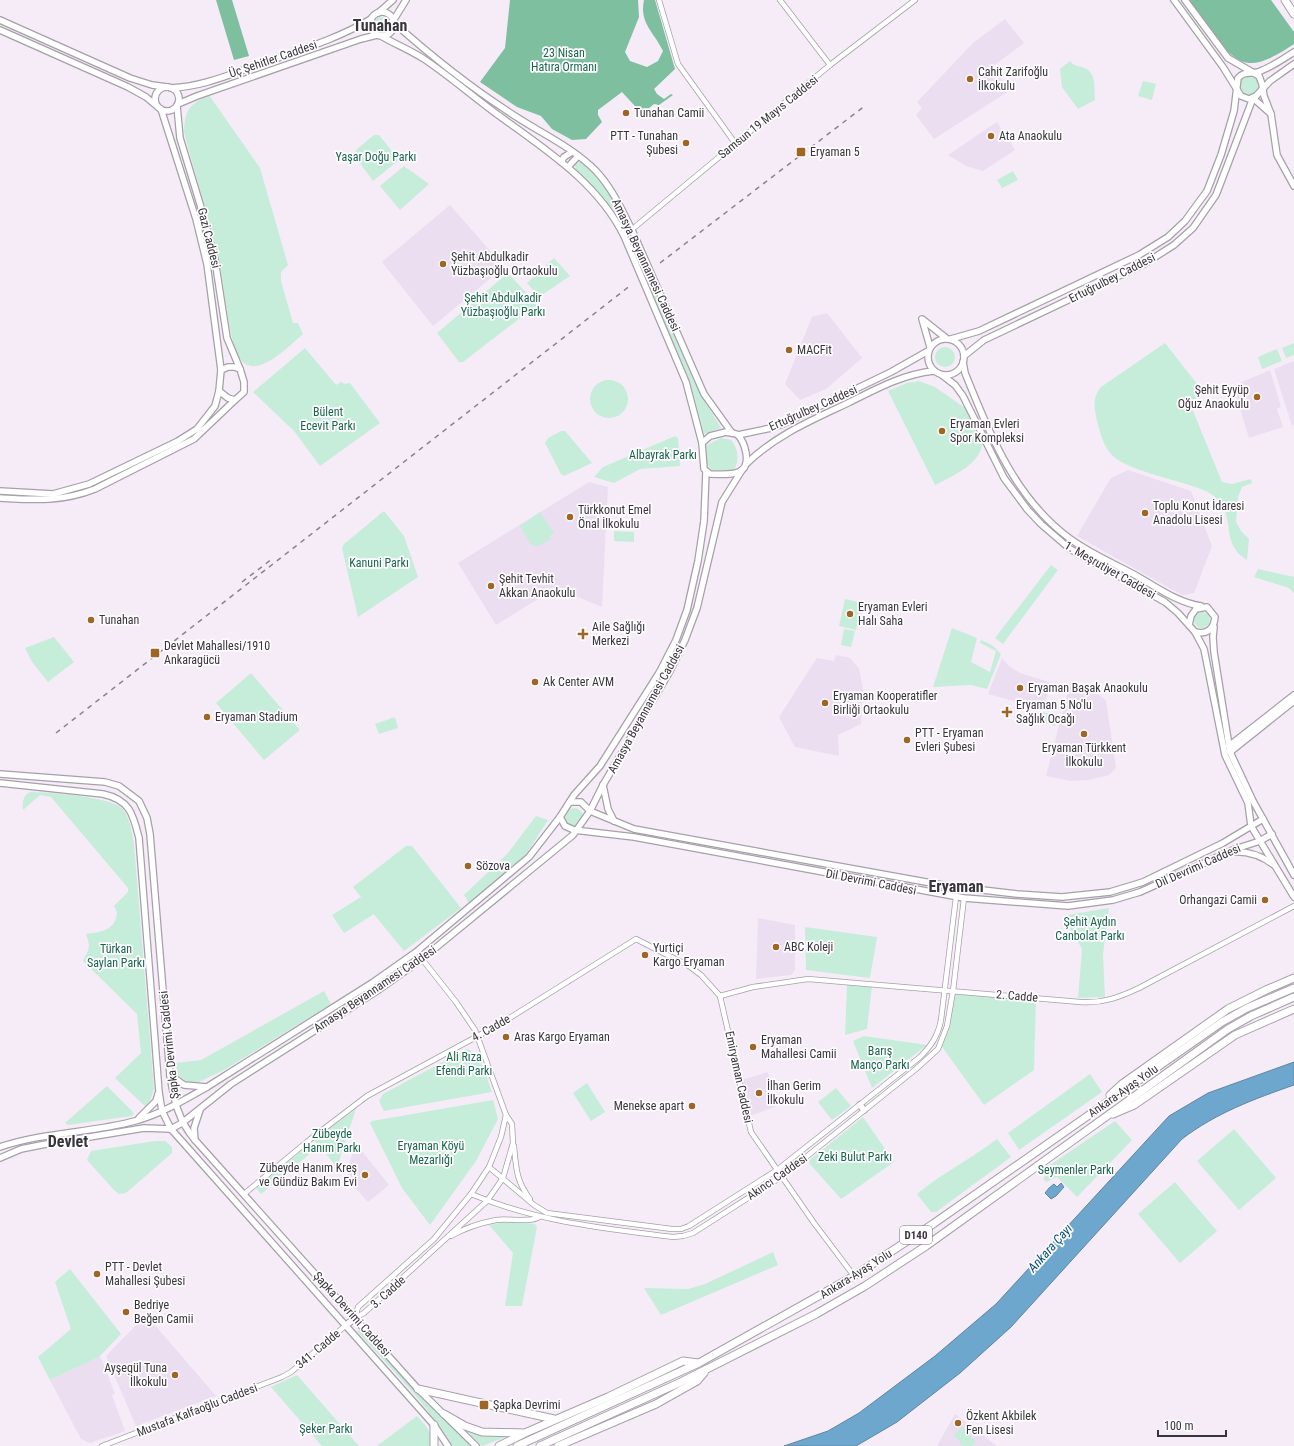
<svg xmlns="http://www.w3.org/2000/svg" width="1294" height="1446" font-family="'Roboto Condensed',sans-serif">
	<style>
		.built { fill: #eadef0 }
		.green { fill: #c6edd9 }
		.forest { fill: #7dbf9f }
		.water { fill: #6ea7ce; stroke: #5e85a2 }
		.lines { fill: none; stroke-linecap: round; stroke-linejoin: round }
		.minor-casing { stroke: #a79faa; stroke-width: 6 }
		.major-casing { stroke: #a79faa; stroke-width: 8 }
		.highway-casing { stroke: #a79faa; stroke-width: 9 }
		.minor { stroke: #fff; stroke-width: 4.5 }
		.major { stroke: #fff; stroke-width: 5.5 }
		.highway { stroke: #fff; stroke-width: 7 }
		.rail { stroke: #88838a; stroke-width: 1.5; stroke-dasharray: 5 5; stroke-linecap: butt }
		.poi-dot { fill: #9e6523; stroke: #fefcff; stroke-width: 1.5 }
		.labels { text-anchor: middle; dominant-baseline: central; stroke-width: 3.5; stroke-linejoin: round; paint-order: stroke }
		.shield { fill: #fefcff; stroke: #747176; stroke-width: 1 }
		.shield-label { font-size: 11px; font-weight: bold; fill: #39363b }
		.park-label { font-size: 12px; fill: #186749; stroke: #fefcff }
		.street-label { font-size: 12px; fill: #39363b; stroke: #fefcff }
		.poi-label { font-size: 12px; fill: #39363b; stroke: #fefcff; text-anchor: start }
		.water-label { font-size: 13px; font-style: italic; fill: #085277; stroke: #fefcff }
		.district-label { font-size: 16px; font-weight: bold; fill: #39363b; stroke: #fefcff }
	</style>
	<rect width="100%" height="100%" fill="#f5ecf8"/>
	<g class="built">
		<polygon points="1005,19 1024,43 993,66 1009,91 934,139 916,115 922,108 917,102 973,43"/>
		<polygon points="997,122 1015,150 983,171 966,166 948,155"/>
		<polygon points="450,205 504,267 433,326 382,262"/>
		<polygon points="827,313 862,358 826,389 800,400 785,384 812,317"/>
		<polygon points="1294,361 1294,425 1292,426 1274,369"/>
		<polygon points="1270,370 1281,407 1277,409 1283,427 1249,438 1233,386"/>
		<polygon points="1128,470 1191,491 1212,546 1194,593 1183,595 1171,589 1077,536 1111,478"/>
		<polygon points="589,482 608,487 602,607 556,588 496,625 458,563"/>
		<polygon points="836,655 850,658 859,669 863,689 861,724 838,735 839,756 795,747 779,717 817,658 834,661"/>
		<polygon points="1002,658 1009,666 1020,673 1052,683 1042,709 988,694"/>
		<polygon points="1069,687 1100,695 1106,701 1116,768 1109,775 1089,780 1071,781 1046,776"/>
		<polygon points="758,918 795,925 795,970 791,975 756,979"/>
		<polygon points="768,1072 777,1106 750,1116 742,1080"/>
		<polygon points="356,1144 389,1185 368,1202 350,1182 347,1169"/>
		<polygon points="146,1315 216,1396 136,1426 106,1356"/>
		<polygon points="99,1357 101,1358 115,1394 112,1395 125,1431 90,1443 81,1439 50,1380"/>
		<polygon points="955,1414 997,1446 937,1446"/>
	</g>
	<g class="green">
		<circle cx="381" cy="24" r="7"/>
		<path d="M1070,61C1073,65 1077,66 1082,67C1097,71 1094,87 1095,100L1078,109L1062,87L1060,69Z"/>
		<circle cx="1249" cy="85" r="10"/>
		<polygon points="1143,81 1156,84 1152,100 1138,96"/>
		<path d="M209,95L260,168L288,265L281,272V281L293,323H298L303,334C290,345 265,372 247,365C231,358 227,307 224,291C217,236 197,185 184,132C185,110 189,104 209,95Z"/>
		<polygon points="374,135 379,135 399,160 373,181 354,155 357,149"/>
		<path d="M581,161C604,176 615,202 626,225L623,226L613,209L576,170L575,164Z"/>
		<polygon points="404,166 429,184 400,210 380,186"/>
		<polygon points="1013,171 1018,180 1002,188 997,180"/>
		<polygon points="634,244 699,392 721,428 704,434 690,381 631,246"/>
		<polygon points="554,258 570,276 539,297 527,283"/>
		<polygon points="508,273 537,305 463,362 459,362 437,333"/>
		<path d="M1165,343L1201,389L1198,398L1192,401L1191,406L1222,482L1232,484L1251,479L1252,483L1242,487L1238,497L1236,522L1241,531L1249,539L1247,560C1219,543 1237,518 1216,498C1209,491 1198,488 1189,485C1171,479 1122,468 1111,454C1103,445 1100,432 1097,421C1094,407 1092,398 1101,387Z"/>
		<polygon points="1294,343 1294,355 1286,358 1282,348"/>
		<circle cx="945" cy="357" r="10"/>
		<polygon points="305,348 336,385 341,382 345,384 350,383 380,423 320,466 294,431 253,392"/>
		<polygon points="1277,349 1282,361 1262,369 1258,357"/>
		<circle cx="609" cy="399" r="19"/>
		<path d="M919,381L935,387L965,408L982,445C979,465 951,477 935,485L888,391L907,383Z"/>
		<polygon points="561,431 565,431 592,463 564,476 561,474 545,443 548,438"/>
		<polygon points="675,436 678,438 680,466 640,469 614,483 594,477 603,467"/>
		<path d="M721,438L731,440C738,448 740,460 734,470H712L706,464L705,446Z"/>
		<polygon points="384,511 404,536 418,577 358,617 342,548 344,544"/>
		<polygon points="540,512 554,533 549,536 551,539 537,547 536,545 532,546 520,526"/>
		<polygon points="614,531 634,532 634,542 614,541"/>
		<polygon points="1051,565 1058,570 1003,644 995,638"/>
		<polygon points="1258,569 1294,577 1294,593 1289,588 1254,577"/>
		<polygon points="845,599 862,603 856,630 839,626"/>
		<circle cx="1202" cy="620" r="8"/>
		<polygon points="952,628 977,638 971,662 990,672 996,651 980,643 981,640 992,645 1001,654 987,689 971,685 933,687"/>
		<polygon points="844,629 855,631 851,647 841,645"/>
		<polygon points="54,637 74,662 48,682 32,662 25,648"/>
		<polygon points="251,673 300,730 264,760 216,703"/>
		<polygon points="1042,712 1058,716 1055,726 1040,721"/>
		<polygon points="395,717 398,728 379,734 375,724"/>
		<path d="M30,792C47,792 113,797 123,809C130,818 132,833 134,844L154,1089L150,1101L145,1106L115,1078L141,1053L137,1014L83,961C89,949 91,948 86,934C102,932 116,930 117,912L114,906L128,892V888L51,797L40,795L23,810C22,802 23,796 30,792Z"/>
		<circle cx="574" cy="817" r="9"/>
		<polygon points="536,816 548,820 525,856 470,905 464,895 508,853"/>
		<polygon points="406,846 412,846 461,908 404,951 372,912 374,914 344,933 332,915 361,897 353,887"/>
		<polygon points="1109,908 1103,954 1105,997 1078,998 1082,949 1068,925 1067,915"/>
		<polygon points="805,927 877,937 870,978 806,970"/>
		<polygon points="847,985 872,986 867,1029 845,1035"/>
		<polygon points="324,991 331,1004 224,1070 199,1082 187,1082 178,1075 175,1063 201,1060"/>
		<polygon points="953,991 1036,998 1034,1070 984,1105 940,1044"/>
		<polygon points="864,1036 927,1045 872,1088 853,1041"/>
		<path d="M467,1049C481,1053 487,1079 492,1092L384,1111L379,1101L383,1094Z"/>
		<polygon points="1090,1074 1102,1092 1019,1150 1008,1133"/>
		<polygon points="587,1083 605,1112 591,1121 573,1093"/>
		<polygon points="107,1086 134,1113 132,1116 68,1125 65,1123"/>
		<polygon points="836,1088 851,1106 832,1120 818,1102"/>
		<polygon points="493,1100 498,1119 476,1161 430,1225 402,1188 370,1123 372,1121"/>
		<polygon points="356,1109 337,1167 314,1140"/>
		<polygon points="863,1117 894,1162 841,1199 809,1163 810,1160"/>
		<polygon points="1115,1121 1132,1140 1077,1197 1057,1177 1046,1182 1043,1178 1054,1170 1050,1165"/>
		<polygon points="1234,1129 1276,1178 1239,1210 1197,1161"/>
		<path d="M997,1139L1011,1157L936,1212H931L917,1194C942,1173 971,1159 997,1139Z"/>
		<polygon points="155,1141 165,1141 172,1147 172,1153 126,1193 119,1194 114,1190 87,1160 91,1151"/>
		<polygon points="307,1146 312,1152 261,1194 256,1188"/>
		<polygon points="1175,1182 1217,1231 1180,1263 1138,1214"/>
		<polygon points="508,1221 535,1224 537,1227 522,1306 505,1306 513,1253 489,1225"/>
		<polygon points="773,1252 778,1265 661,1315 644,1288 688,1289 705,1284"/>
		<polygon points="70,1269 121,1334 99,1357 50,1380 38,1357 71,1329 55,1282"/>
		<path d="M360,1330L414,1389L471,1446H453C427,1404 390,1368 357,1331Z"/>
		<polygon points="297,1375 359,1446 322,1446 271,1387"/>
		<path d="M417,1416C425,1425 434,1433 431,1446H377Z"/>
		<polygon points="963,1427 976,1442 972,1446 963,1446 954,1435"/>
		<polygon points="466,1430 485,1436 506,1437 482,1446"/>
	</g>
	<g class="forest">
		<polygon points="216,0 232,0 249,56 234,60"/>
		<path d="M510,0H638L639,17L625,52L630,61L647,67L658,61L663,51C654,32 639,23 644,0H655L675,69L654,89L657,94L664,99L671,94L673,95L659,105L654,104L648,109L647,114L644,116L622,92L598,110V115L602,122L586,139L572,140L552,129L541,116L517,107L480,82L505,48Z"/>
		<path d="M1189,0H1271L1294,32V44C1282,52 1264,64 1249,63C1225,61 1203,18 1189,0Z"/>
	</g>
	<g class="water">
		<path d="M1294,1062V1085C1254,1099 1216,1113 1182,1139L1011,1327L960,1373L897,1422L856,1446H784L828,1431L859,1413L935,1356L996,1304L1169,1116L1208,1093Z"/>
		<polygon points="1061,1183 1064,1187 1056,1196 1051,1199 1045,1193 1049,1188 1054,1184 1057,1187"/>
	</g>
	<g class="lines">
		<defs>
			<g id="minor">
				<polyline points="659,0 678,64 735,143"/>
				<polyline points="780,0 830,65"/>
				<polyline points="624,236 830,65 915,0"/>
				<path d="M720,996L753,987L808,979L1080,1002C1102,1004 1120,997 1139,988L1294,906"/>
				<path d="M514,1146C516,1167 516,1181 530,1199"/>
				<path d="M489,1167L534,1205L547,1213L672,1229H681L689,1226L777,1170L920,1057C931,1046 938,1036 941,1020L956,897"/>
				<polyline points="244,1194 308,1141 367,1096 500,1024 636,939 689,966 701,975 720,996 751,1132 814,1223 854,1276"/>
				<path d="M471,1194C538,1222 601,1228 673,1237L683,1236L693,1233L781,1177L916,1069L938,1049L947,1026L953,991L964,898"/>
				<path d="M451,1236C465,1228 480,1223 496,1220C507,1218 531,1223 539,1217"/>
				<polyline points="355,1318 364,1313 487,1201 503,1178 513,1143 512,1124 506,1115 475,1030 456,1002 422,959"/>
				<polyline points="355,1318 358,1307 434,1239 471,1194 489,1167 501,1137 506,1115"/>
				<polyline points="102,1446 282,1377 291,1372 345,1326"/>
			</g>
			<g id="major">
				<polyline points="1174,0 1223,67 1241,96 1249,99 1256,96 1270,81 1294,64"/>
				<polyline points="1185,0 1228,58 1259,76 1262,84 1264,96 1271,114 1253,98"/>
				<circle cx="382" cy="24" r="12"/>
				<polyline points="378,13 393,0"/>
				<polyline points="0,20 130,78 152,85 167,87"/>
				<polyline points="393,21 406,0"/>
				<path d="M393,22C429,54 466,84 506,110C534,130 572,146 596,171C612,188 622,210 632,230L704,394L732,433"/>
				<polyline points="0,30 128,87 146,97 158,107"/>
				<path d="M381,36C395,44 410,50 424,59C448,75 471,95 494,112C543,148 597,181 624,236L686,382L702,443"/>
				<circle cx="167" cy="99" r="12"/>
				<path d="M171,88C203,87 233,73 263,63C300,50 337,39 371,19"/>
				<polyline points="178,104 197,96 361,39 377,35"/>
				<polyline points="177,106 180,138 200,204 215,260 227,338 240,369"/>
				<polyline points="161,109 196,219 207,264 221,370"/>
				<polyline points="1271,114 1277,155 1294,186"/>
				<polyline points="561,162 564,157 572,152"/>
				<polyline points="568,167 578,156"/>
				<circle cx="946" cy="357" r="18"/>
				<path d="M951,339L979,331L1139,255L1168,237L1185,221L1207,191L1221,155L1234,111L1238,78C1244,71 1250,74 1258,72C1270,68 1283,59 1294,52"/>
				<polyline points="930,347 922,319 946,338"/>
				<polyline points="964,356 984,340 1144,264 1174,245 1193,228 1216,195 1253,98"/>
				<path d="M963,362L965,373C990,434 1014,497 1069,538C1089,553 1113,563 1135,575C1155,586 1178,603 1201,606"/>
				<polygon points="234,367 240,369 244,382 244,392 235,400 228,398 219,391 221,370 228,367"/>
				<path d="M942,375L955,385L963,396L1004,478L1027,509L1041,524L1070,549L1165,602L1178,613L1195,632C1207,635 1214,629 1215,617L1207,607L1196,609L1191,616L1189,625"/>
				<path d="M726,432C730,433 735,433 738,435C745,443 751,463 742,470C735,476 719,474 710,474L704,469L702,443L710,436Z"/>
				<polyline points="738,435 771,428 783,424 891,372 928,351"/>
				<path d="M746,464C776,435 812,420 848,403C876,389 903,374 934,371"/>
				<polyline points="0,491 53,494 89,484 178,441 197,429 215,406 219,391"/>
				<path d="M0,498C35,500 62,502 95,489L194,439L235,400"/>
				<polyline points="1214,627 1213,637 1214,652 1230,752 1253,801 1294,875"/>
				<polyline points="1195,632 1204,649 1225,755 1248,803 1251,826 1294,897"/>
				<polyline points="1229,746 1294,695"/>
				<polyline points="1230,752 1294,701"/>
				<path d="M0,774L105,782L119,786L139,801L147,818L150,834L170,1075C174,1100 178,1120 195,1140L418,1389L476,1446"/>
				<path d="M0,783L103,794C130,800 133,814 139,838L159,1092L162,1111L171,1129L434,1425L448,1446"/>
				<polyline points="603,785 608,809 614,821"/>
				<polyline points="570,802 581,802 590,811 634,829 948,886 1017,894 1062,897 1110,892 1143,882 1223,843 1263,819"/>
				<polyline points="560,817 565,826 574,830 634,837 964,898 1068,906 1113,900 1140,892 1235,849 1260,841 1272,834"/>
				<path d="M1232,852C1248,851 1262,856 1274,865"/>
				<polyline points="170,1075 184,1085 207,1087"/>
				<polyline points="860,1105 864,1110"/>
				<polyline points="139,1118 156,1101 158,1094"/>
				<polyline points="195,1140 194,1128 200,1110"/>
				<path d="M0,1147C44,1132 91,1133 135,1121C161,1114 184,1100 207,1087L372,983L416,952L529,857L560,817L574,795L600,766L659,673L676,640L687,610L698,561L704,521L706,472"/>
				<polyline points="0,1158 21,1149 41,1145 144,1128 171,1129 182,1123 231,1084 377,991 422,959 573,835 590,811 603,785 670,671 685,640 697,608 722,502 742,470"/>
				<polyline points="345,1326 355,1318"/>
			</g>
			<g id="highway">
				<polyline points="1285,0 1294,14"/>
				<polyline points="1110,1095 1122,1084 1228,1009 1266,990 1294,978"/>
				<polyline points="1113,1114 1134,1105 1235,1035 1294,1009"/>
				<polyline points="418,1389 554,1419"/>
				<polyline points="444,1414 465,1426 482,1432 525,1433 608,1397 683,1361 698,1363"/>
				<polyline points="434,1425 434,1446"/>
				<polyline points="499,1446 523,1434"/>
				<polyline points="517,1446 699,1363 854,1276 933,1224 1222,1022 1247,1008 1294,988"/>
				<polyline points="540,1446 681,1382 816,1314 865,1286 926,1246 1228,1029 1251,1016 1294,997"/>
				<polyline points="558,1446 656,1404 697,1381 704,1373"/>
			</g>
		</defs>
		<use href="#minor" class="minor-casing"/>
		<use href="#major" class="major-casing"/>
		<use href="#highway" class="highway-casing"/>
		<use href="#minor" class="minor"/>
		<use href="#major" class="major"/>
		<use href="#highway" class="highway"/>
		<g class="rail">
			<polyline points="660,263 866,105"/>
			<polyline points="242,582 272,559"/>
			<polyline points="56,733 631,285"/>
		</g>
	</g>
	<g class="poi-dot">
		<circle cx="970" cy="79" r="4"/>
		<circle cx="626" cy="113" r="4"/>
		<circle cx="991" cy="136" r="4"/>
		<circle cx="686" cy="143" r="4"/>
		<rect x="796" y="147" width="10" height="10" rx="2"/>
		<circle cx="443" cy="264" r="4"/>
		<circle cx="789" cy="350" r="4"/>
		<circle cx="1257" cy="397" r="4"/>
		<circle cx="942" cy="431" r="4"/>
		<circle cx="1145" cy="513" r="4"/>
		<circle cx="570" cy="517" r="4"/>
		<circle cx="491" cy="586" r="4"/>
		<circle cx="850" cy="614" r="4"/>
		<circle cx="91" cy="620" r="4"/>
		<path d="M581 628h4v4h4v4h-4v4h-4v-4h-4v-4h4z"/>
		<rect x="150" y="648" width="10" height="10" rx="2"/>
		<circle cx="535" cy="682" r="4"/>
		<circle cx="1020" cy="688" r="4"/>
		<circle cx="825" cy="703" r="4"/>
		<path d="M1005 706h4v4h4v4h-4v4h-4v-4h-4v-4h4z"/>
		<circle cx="207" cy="717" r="4"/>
		<circle cx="1084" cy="734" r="4"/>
		<circle cx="907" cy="740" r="4"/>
		<circle cx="468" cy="866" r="4"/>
		<circle cx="1265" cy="900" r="4"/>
		<circle cx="776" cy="947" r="4"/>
		<circle cx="645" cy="955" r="4"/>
		<circle cx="506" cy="1037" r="4"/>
		<circle cx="753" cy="1047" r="4"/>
		<circle cx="759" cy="1093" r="4"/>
		<circle cx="692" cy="1106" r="4"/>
		<circle cx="365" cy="1175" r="4"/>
		<circle cx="97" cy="1274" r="4"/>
		<circle cx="126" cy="1312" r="4"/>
		<circle cx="175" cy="1375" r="4"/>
		<rect x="479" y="1400" width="10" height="10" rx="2"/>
		<circle cx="958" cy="1423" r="4"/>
	</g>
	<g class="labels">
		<rect class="shield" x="900" y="1226" width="32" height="18" rx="3"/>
		<g class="shield-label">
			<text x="916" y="1235">D140</text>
		</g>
		<g class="park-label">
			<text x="564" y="53">23 Nisan<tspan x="564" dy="14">Hatıra Ormanı</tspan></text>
			<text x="376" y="157">Yaşar Doğu Parkı</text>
			<text x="503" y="298">Şehit Abdulkadir<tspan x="503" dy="14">Yüzbaşıoğlu Parkı</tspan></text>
			<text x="328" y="412">Bülent<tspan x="328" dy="14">Ecevit Parkı</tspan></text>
			<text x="663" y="455">Albayrak Parkı</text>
			<text x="379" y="563">Kanuni Parkı</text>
			<text x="1090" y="922">Şehit Aydın<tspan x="1090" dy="14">Canbolat Parkı</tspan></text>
			<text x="116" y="949">Türkan<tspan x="116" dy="14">Saylan Parkı</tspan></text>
			<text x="880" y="1051">Barış<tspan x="880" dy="14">Manço Parkı</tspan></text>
			<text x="464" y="1057">Ali Rıza<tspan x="464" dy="14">Efendi Parkı</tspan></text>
			<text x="332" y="1134">Zübeyde<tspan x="332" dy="14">Hanım Parkı</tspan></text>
			<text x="431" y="1146">Eryaman Köyü<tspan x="431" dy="14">Mezarlığı</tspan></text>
			<text x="855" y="1157">Zeki Bulut Parkı</text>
			<text x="1076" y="1170">Seymenler Parkı</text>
			<text x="326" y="1429">Şeker Parkı</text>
		</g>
		<g class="street-label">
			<text transform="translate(273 59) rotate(-19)">Üç Şehitler Caddesi</text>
			<text transform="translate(768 117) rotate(-39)">Samsun 19 Mayıs Caddesi</text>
			<text transform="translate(209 238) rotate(76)">Gazi Caddesi</text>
			<text transform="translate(646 265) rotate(65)">Amasya Beyannamesi Caddesi</text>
			<text transform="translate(1112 278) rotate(-27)">Ertuğrulbey Caddesi</text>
			<text transform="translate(813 408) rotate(-24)">Ertuğrulbey Caddesi</text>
			<text transform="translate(1110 570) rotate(30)">1. Meşrutiyet Caddesi</text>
			<text transform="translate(646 709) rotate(-61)">Amasya Beyannamesi Caddesi</text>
			<text transform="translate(1198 866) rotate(-24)">Dil Devrimi Caddesi</text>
			<text transform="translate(871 882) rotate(11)">Dil Devrimi Caddesi</text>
			<text transform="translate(375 989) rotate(-34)">Amasya Beyannamesi Caddesi</text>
			<text transform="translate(1017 996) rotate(5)">2. Cadde</text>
			<text transform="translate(491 1028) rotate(-29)">4. Cadde</text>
			<text transform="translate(169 1045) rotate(-96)">Şapka Devrimi Caddesi</text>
			<text transform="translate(739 1077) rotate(78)">Emiryaman Caddesi</text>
			<text transform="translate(1123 1091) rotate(-35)">Ankara-Ayaş Yolu</text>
			<text transform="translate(777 1177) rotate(-35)">Akıncı Caddesi</text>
			<text transform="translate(856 1274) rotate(-32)">Ankara-Ayaş Yolu</text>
			<text transform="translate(388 1292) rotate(-42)">3. Cadde</text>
			<text transform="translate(352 1314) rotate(48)">Şapka Devrimi Caddesi</text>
			<text transform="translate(318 1349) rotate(-40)">341. Cadde</text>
			<text transform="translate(197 1410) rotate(-21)">Mustafa Kalfaoğlu Caddesi</text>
		</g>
		<g class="poi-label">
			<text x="978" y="72">Cahit Zarifoğlu<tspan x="978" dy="14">İlkokulu</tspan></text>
			<text x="634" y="113">Tunahan Camii</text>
			<text x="678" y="136" text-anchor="end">PTT - Tunahan<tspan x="678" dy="14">Şubesi</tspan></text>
			<text x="999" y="136">Ata Anaokulu</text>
			<text x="810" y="152">Eryaman 5</text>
			<text x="451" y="257">Şehit Abdulkadir<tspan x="451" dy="14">Yüzbaşıoğlu Ortaokulu</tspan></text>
			<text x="797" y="350">MACFit</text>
			<text x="1249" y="390" text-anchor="end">Şehit Eyyüp<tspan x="1249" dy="14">Oğuz Anaokulu</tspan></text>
			<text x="950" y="424">Eryaman Evleri<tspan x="950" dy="14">Spor Kompleksi</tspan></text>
			<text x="1153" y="506">Toplu Konut İdaresi<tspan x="1153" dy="14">Anadolu Lisesi</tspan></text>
			<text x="578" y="510">Türkkonut Emel<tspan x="578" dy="14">Önal İlkokulu</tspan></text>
			<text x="499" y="579">Şehit Tevhit<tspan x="499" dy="14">Akkan Anaokulu</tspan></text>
			<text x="858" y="607">Eryaman Evleri<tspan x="858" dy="14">Halı Saha</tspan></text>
			<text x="99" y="620">Tunahan</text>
			<text x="592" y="627">Aile Sağlığı<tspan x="592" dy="14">Merkezi</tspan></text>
			<text x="164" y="646">Devlet Mahallesi/1910<tspan x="164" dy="14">Ankaragücü</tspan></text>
			<text x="543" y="682">Ak Center AVM</text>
			<text x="1028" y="688">Eryaman Başak Anaokulu</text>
			<text x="833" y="696">Eryaman Kooperatifler<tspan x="833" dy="14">Birliği Ortaokulu</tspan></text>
			<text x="1016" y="705">Eryaman 5 No'lu<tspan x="1016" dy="14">Sağlık Ocağı</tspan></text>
			<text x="215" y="717">Eryaman Stadium</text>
			<text x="915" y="733">PTT - Eryaman<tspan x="915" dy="14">Evleri Şubesi</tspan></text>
			<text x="1084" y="748" text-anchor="middle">Eryaman Türkkent<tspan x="1084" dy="14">İlkokulu</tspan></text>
			<text x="476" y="866">Sözova</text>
			<text x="1257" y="900" text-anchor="end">Orhangazi Camii</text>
			<text x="784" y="947">ABC Koleji</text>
			<text x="653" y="948">Yurtiçi<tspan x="653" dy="14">Kargo Eryaman</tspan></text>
			<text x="514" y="1037">Aras Kargo Eryaman</text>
			<text x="761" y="1040">Eryaman<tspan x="761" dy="14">Mahallesi Camii</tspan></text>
			<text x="767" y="1086">İlhan Gerim<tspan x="767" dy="14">İlkokulu</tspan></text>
			<text x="684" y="1106" text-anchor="end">Menekse apart</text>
			<text x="357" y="1168" text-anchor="end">Zübeyde Hanım Kreş<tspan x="357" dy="14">ve Gündüz Bakım Evi</tspan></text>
			<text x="105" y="1267">PTT - Devlet<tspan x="105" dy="14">Mahallesi Şubesi</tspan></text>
			<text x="134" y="1305">Bedriye<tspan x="134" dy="14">Beğen Camii</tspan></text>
			<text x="167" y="1368" text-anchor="end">Ayşegül Tuna<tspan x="167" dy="14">İlkokulu</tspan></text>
			<text x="493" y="1405">Şapka Devrimi</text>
			<text x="966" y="1416">Özkent Akbilek<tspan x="966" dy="14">Fen Lisesi</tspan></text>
		</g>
		<g class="water-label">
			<text transform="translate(1050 1248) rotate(-48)">Ankara Çayı</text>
		</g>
		<g class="district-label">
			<text x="380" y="25">Tunahan</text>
			<text x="956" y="886">Eryaman</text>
			<text x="68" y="1141">Devlet</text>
		</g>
	</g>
	<path d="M1158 1430v6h68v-6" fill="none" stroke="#39363b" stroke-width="2"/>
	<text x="1164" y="1430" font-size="12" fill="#39363b" stroke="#fefcff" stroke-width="3" paint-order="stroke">100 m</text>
</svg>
